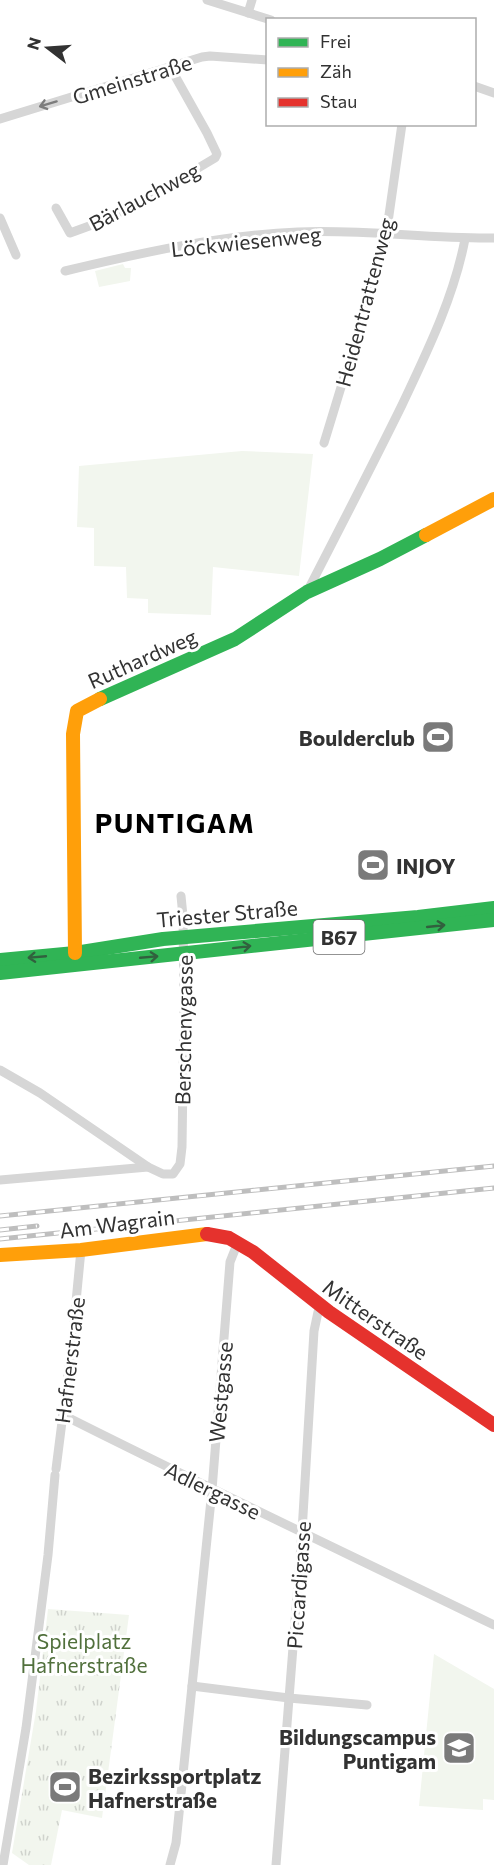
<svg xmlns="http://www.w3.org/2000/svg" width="494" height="1865" font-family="Commissioner,sans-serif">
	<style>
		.green { fill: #f2f6ee }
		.park { fill: url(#park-tufts) }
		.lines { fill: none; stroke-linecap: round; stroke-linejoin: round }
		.street { stroke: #d6d6d6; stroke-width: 9 }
		.fast { stroke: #30b455; stroke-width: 14 }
		.slow { stroke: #ff9f0a; stroke-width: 14 }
		.jam { stroke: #e5322d; stroke-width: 14 }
		.rail-casing { stroke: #bebebe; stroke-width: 5 }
		.rail { stroke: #fff; stroke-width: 3; stroke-dasharray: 9; stroke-linecap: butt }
		.oneway { stroke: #7c7c7c }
		.oneway2 { stroke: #31603e }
		.labels { text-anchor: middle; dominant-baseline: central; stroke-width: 6; stroke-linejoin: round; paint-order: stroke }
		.shield { fill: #fff; stroke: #707070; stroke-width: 1.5 }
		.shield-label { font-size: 20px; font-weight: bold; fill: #323232 }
		.street-label { font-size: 21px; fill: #323232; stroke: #fff }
		.poi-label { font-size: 21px; font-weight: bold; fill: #323232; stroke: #fff; text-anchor: end }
		.park-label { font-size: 21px; fill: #51703c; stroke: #fff }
		.district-label { font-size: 27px; font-weight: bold; letter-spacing: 1.5px; fill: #000; stroke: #fff }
	</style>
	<defs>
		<pattern id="park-tufts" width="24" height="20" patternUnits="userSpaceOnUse" patternTransform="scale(1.5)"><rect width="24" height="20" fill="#f2f6ee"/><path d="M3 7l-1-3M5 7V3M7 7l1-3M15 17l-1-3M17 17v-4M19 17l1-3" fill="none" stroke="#d0d3cd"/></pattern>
	</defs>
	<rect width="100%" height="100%" fill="#fff"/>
	<g class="green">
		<polygon points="123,264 125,268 131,268 130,281 99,287 95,271"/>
		<polygon points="242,451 313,454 299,576 213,567 211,615 148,613 148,599 127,598 126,567 94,566 94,528 77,527 79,466"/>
		<polygon points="434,1654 494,1689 494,1800 483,1799 483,1810 419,1806"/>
	</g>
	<polygon class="park" points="48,1609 129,1615 102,1818 62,1810 51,1865 29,1865 12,1853 36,1711"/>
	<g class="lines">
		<g class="street">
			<polyline points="207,0 271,20"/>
			<polyline points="248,13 252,0"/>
			<polyline points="474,86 494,93"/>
			<polyline points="0,119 202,57 210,56 268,60"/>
			<polyline points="56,208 70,233 103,221 163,189 215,158 217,154 207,133 170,67"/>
			<polyline points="0,218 16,255"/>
			<path d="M65,271C140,253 221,235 298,232C364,229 429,239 494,238"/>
			<polyline points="324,443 385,243 402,124"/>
			<path d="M307,592C339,530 371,468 402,405C427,352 454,297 465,239"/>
			<polyline points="0,1070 40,1093 148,1167 163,1174 173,1174 180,1164 182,1147 184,1006 183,916 181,896"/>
			<polyline points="0,1180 148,1167"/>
			<path d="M63,1415C206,1487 350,1555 494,1625"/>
			<polyline points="56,1469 72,1343 81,1250"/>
			<polyline points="192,1686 289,1698 367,1705"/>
			<polyline points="3,1865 26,1728 48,1555 55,1475"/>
			<polyline points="170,1865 176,1843 212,1490 230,1262 238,1242"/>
			<polyline points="276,1865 302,1532 314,1331 318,1312 321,1306"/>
		</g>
		<g class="fast">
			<polyline points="100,699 235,639 307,592 380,559 426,535"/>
			<polyline points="0,960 75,953 163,939 418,917 494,908"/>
			<polyline points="0,973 494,920"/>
		</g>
		<g class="slow">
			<polyline points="426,535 494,499"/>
			<polyline points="75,953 73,734 77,711 100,699"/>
			<polyline points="0,1255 81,1250 207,1234"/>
		</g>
		<polyline class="jam" points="207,1234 229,1238 253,1252 329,1312 494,1425"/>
		<defs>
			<g id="rail">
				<polyline points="0,1216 494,1166"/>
				<polyline points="0,1230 37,1226"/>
				<polyline points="0,1239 494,1188"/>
			</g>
		</defs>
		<use href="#rail" class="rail-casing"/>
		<use href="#rail" class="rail"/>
	</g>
	<defs><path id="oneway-shaft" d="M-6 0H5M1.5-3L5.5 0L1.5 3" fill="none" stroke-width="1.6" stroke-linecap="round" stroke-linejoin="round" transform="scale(1.5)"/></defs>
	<use class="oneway" href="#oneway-shaft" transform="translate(48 104) rotate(163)"/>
	<g class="oneway2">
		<use href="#oneway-shaft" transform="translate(436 926) rotate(-6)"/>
		<use href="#oneway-shaft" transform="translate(242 947) rotate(-7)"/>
		<use href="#oneway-shaft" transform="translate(37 957) rotate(175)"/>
		<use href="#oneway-shaft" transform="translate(149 957) rotate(-5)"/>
	</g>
	<defs>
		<symbol id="stadium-square" viewBox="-11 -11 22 22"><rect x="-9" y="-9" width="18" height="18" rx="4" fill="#7a7a7a" stroke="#fff"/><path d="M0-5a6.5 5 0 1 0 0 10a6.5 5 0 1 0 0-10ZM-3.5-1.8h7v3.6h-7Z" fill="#fff"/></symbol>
		<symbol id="school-square" viewBox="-11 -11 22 22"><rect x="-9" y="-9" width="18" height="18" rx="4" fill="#7a7a7a" stroke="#fff"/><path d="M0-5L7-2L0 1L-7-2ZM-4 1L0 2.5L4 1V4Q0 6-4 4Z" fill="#fff"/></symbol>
	</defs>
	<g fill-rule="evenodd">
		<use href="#stadium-square" x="419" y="718" width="38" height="38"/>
		<use href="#stadium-square" x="354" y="846" width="38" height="38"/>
		<use href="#school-square" x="440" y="1729" width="38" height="38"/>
		<use href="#stadium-square" x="46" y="1768" width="38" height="38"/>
	</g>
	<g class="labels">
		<rect class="shield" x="313.5" y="920" width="51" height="34" rx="4.5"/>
		<g class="shield-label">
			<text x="339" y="937">B67</text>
		</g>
		<g class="street-label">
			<text transform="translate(132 79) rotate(-17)">Gmeinstraße</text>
			<text transform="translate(144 196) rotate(-28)">Bärlauchweg</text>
			<text transform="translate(246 241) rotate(-6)">Löckwiesenweg</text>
			<text transform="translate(364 302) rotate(-75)">Heidentrattenweg</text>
			<text transform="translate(142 658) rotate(-24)">Ruthardweg</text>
			<text transform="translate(227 913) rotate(-5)">Triester Straße</text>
			<text transform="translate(183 1030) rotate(-89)">Berschenygasse</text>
			<text transform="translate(117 1223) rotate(-7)">Am Wagrain</text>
			<text transform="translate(376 1319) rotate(35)">Mitterstraße</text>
			<text transform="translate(69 1360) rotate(-83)">Hafnerstraße</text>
			<text transform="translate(220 1392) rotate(-85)">Westgasse</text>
			<text transform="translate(213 1490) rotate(26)">Adlergasse</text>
			<text transform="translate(298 1585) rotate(-86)">Piccardigasse</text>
		</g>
		<g class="poi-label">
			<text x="415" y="737">Boulderclub</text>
			<text x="396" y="865" text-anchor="start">INJOY</text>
			<text x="436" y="1736">Bildungscampus<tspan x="436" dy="24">Puntigam</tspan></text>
			<text x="88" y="1775" text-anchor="start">Bezirkssportplatz<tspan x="88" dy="24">Hafnerstraße</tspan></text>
		</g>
		<g class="park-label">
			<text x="84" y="1640">Spielplatz<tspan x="84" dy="24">Hafnerstraße</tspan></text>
		</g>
		<g class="district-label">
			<text x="175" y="822">PUNTIGAM</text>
		</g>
	</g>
	<rect x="266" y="18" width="210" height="108" fill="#ffffff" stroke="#adadad" stroke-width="1.5"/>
	<rect x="278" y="38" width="30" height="9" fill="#30b455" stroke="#adadad" stroke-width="1.5"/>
	<text x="320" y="48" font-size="18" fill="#323232">Frei</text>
	<rect x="278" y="68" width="30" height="9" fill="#ff9f0a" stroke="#adadad" stroke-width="1.5"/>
	<text x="320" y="78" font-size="18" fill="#323232">Zäh</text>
	<rect x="278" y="98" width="30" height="9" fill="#e5322d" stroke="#adadad" stroke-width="1.5"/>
	<text x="320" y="108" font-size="18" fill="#323232">Stau</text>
	<g transform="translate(48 48) rotate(287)" stroke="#ffffff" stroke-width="4.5" paint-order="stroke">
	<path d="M0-4.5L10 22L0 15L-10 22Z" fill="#323232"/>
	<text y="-9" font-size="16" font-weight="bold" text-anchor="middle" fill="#323232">N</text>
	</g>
</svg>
